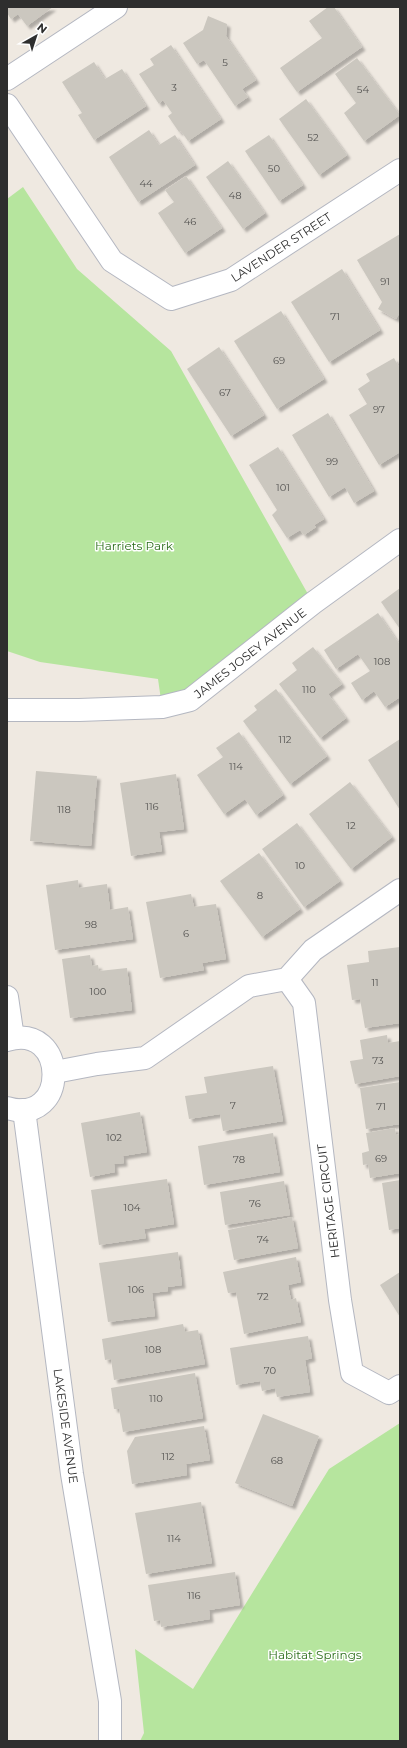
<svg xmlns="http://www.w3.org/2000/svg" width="407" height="1748" font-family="Montserrat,sans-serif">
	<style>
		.green { fill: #b6e59e }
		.building { fill: #cbc7bf; filter: url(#shadow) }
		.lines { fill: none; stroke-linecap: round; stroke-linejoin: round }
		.street-casing { stroke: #b4b7c1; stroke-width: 24 }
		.street { stroke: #fff; stroke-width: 22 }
		.labels { text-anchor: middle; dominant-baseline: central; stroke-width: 3; stroke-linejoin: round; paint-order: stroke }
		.number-label { font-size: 10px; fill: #555452 }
		.street-label { font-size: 12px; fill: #2e2e2e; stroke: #fff }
		.park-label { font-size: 12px; fill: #2c6e1b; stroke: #fff }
	</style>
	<defs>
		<filter id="shadow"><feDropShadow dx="3.5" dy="3.5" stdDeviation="1" flood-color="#0004"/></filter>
	</defs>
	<rect width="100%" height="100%" fill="#efe9e1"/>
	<g class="green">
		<polygon points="23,187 77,269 171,351 313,603 162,707 158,679 40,662 7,651 7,199"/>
		<polygon points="400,1423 400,1741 140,1741 144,1733 135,1649 193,1689 329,1469"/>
	</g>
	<g class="building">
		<polygon points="7,7 53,7 27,26 18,14 11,19 7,13"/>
		<polygon points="328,7 334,7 362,47 297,92 280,68 322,38 309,21"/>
		<polygon points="208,16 227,24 226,36 256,80 242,89 248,97 235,106 204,60 197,64 183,43 203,30"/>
		<polygon points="171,45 221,119 188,141 181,131 179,132 168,116 172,113 163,100 159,104 139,74 154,65 150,59"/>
		<polygon points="357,58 400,115 364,141 344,113 356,103 335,74"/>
		<polygon points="94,62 105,79 122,69 146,106 94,140 78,115 82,113 62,82"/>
		<polygon points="306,99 347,155 319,175 279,119"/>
		<polygon points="149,130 159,145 175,135 195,165 138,202 109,157"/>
		<polygon points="269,135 303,185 279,201 245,151"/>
		<polygon points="228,161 265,213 243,229 206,177"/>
		<polygon points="186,176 222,228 185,253 158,213 174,202 165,190"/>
		<polygon points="400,234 400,312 396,319 378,309 382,302 357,260"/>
		<polygon points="342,269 380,330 329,362 291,302"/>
		<polygon points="281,311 324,379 277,409 234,341"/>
		<polygon points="219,347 264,415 231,436 187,369"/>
		<polygon points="394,358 400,369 400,452 379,465 349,415 367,404 358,389 370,381 366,374"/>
		<polygon points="328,413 374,491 354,503 345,487 329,497 292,435"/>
		<polygon points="278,447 324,519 314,525 316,527 304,535 300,530 287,538 272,515 277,510 249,465"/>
		<polygon points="400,588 400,629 381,602"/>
		<polygon points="378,613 400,645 400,697 385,707 374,691 362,700 351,683 370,671 358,654 336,669 324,650"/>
		<polygon points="313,647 342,684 328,694 346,718 320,738 279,684 297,670 292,663"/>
		<polygon points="276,689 327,756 290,784 243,721 257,710 254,706"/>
		<polygon points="239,732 283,795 256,815 245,799 224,814 197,775 223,757 216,748"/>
		<polygon points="400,739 400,810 368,760"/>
		<polygon points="36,771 97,776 91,846 30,841"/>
		<polygon points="176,774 184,829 159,832 162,851 131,856 120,783"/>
		<polygon points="350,782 392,837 351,869 309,814"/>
		<polygon points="297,823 340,881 304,907 262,849"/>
		<polygon points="259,853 300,909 262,937 220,881"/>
		<polygon points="78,880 79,888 107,884 110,910 128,907 133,939 55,950 46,885"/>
		<polygon points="191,894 194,907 216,904 226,959 202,963 204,970 160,978 146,902"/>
		<polygon points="400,947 400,1023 365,1028 360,999 352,1000 347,965 369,962 368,951"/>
		<polygon points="90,955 92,966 98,965 99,971 127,968 132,1010 70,1018 62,959"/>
		<polygon points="387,1035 388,1043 400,1041 400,1076 355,1084 350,1061 363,1059 360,1040"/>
		<polygon points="273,1066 283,1121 223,1131 220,1114 189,1119 185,1096 207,1093 204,1077"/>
		<polygon points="400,1082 400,1124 366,1129 360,1088"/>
		<polygon points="140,1112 147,1152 123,1156 124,1163 114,1164 115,1172 90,1177 81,1123"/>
		<polygon points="395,1128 396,1135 400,1134 400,1173 370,1178 368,1164 363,1165 362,1153 369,1151 366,1133"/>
		<polygon points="273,1133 280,1172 204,1185 198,1146"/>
		<polygon points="167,1179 174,1224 144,1229 146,1238 99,1245 91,1190"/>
		<polygon points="400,1180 400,1228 389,1230 382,1183"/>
		<polygon points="284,1181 290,1215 225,1225 220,1192"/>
		<polygon points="292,1217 298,1248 234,1260 228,1230"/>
		<polygon points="178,1252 182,1285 168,1287 168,1291 152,1293 155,1316 108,1322 99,1263"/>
		<polygon points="296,1257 301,1282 288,1285 291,1300 296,1298 301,1322 244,1334 236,1292 228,1293 223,1272"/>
		<polygon points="400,1272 400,1317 380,1285"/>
		<polygon points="183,1324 185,1332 198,1330 205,1364 114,1380 111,1359 105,1360 102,1339"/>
		<polygon points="308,1336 312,1358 305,1360 310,1392 277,1397 275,1388 262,1391 260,1381 236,1385 230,1348"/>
		<polygon points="195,1373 203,1418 123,1432 119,1409 114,1409 111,1388"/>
		<polygon points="263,1414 319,1436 292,1506 235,1483"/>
		<polygon points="204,1426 210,1460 186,1464 187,1475 132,1484 127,1451 135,1437"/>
		<polygon points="201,1502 212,1563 146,1574 135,1513"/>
		<polygon points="235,1572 240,1605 209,1610 210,1619 161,1627 160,1620 154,1621 148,1585"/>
	</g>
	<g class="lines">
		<defs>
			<g id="street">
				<polyline points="7,79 116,7"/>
				<polyline points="7,105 112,261 171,299 231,280 400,170"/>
				<polyline points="7,710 79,710 162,707 190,700 313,603 400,540"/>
				<polyline points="287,979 304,1003 340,1300 352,1373 389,1393 400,1386"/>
				<polyline points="7,997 13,1038"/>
				<path d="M7,1040C68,1021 70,1127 7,1108"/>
				<polyline points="55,1072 97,1064 145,1058 249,986 287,979 313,950 400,890"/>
				<polyline points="24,1110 72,1474 110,1701 110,1741"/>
			</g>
		</defs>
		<use href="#street" class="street-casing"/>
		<use href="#street" class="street"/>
	</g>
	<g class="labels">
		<g class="number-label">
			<text x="225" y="62">5</text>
			<text x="174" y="87">3</text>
			<text x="363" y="89">54</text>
			<text x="313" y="137">52</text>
			<text x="274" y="168">50</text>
			<text x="146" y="183">44</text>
			<text x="235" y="195">48</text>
			<text x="190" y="221">46</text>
			<text x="385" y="281">91</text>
			<text x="335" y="316">71</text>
			<text x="279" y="360">69</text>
			<text x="225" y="392">67</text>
			<text x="379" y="409">97</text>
			<text x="332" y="461">99</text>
			<text x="283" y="487">101</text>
			<text x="382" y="661">108</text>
			<text x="309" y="689">110</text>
			<text x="285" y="739">112</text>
			<text x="236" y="766">114</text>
			<text x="152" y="806">116</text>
			<text x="64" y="809">118</text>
			<text x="351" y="825">12</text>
			<text x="300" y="865">10</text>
			<text x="260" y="895">8</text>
			<text x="91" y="924">98</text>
			<text x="186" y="933">6</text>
			<text x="375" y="982">11</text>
			<text x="98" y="991">100</text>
			<text x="378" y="1060">73</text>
			<text x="233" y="1105">7</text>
			<text x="381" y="1106">71</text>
			<text x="114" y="1137">102</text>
			<text x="381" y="1158">69</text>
			<text x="239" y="1159">78</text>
			<text x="255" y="1203">76</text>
			<text x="132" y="1207">104</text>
			<text x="263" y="1239">74</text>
			<text x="136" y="1289">106</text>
			<text x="263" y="1296">72</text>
			<text x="153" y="1349">108</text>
			<text x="270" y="1370">70</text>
			<text x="156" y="1398">110</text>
			<text x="168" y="1456">112</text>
			<text x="277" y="1460">68</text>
			<text x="174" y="1538">114</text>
			<text x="194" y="1595">116</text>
		</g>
		<g class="street-label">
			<text transform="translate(281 247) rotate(-33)">LAVENDER STREET</text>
			<text transform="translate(250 653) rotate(-38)">JAMES JOSEY AVENUE</text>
			<text transform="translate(328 1201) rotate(-97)">HERITAGE CIRCUIT</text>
			<text transform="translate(66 1426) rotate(82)">LAKESIDE AVENUE</text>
		</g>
		<g class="park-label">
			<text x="134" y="545">Harriets Park</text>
			<text x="315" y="1654">Habitat Springs</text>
		</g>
	</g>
	<rect width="407" height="1748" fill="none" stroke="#2e2e2e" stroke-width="16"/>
	<g transform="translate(36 36) rotate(39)" stroke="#ffffff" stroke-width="3" paint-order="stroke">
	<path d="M0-3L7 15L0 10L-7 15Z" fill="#2e2e2e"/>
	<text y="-6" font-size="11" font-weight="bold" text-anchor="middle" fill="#2e2e2e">N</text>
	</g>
</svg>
